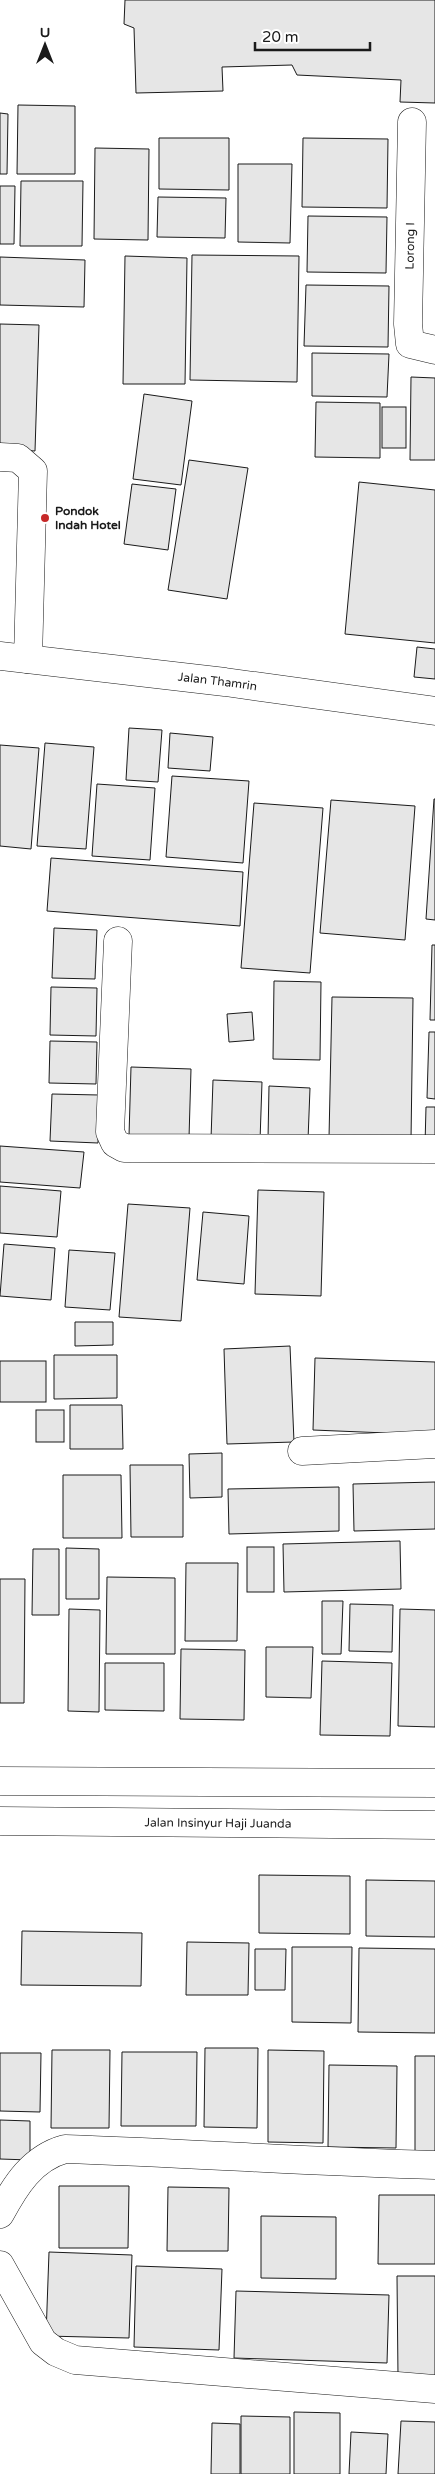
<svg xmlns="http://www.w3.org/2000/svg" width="435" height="2474" font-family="'Varela Round',sans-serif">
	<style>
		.building { fill: #e6e6e6; stroke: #1a1a1a }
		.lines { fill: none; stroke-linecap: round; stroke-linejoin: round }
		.minor-casing { stroke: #1a1a1a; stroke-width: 29 }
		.major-casing { stroke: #1a1a1a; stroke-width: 29 }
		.minor { stroke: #fff; stroke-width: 28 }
		.major { stroke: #fff; stroke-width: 28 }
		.poi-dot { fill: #c62828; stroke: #fff; stroke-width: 2 }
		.labels { text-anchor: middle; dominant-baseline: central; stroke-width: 4; stroke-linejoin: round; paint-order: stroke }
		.street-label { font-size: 12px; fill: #1a1a1a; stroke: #fff }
		.poi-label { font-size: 12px; font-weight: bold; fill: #1a1a1a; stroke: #fff; text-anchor: start }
	</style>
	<rect width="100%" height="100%" fill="#fff"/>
	<g class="building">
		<polygon points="125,0 435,0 435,103 400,102 401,80 297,75 292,65 222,67 223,91 136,93 134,28 124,24"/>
		<polygon points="18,105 75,106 75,174 17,174"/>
		<polygon points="0,113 8,114 7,174 0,174"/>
		<polygon points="159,138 229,138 229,190 159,189"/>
		<polygon points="303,138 388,139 387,208 302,207"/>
		<polygon points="95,148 149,149 148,240 94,239"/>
		<polygon points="238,164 292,164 290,243 238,242"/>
		<polygon points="21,181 83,181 82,246 20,246"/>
		<polygon points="0,186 15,186 14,244 0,244"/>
		<polygon points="158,197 226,198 225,238 157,237"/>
		<polygon points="308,216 387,217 386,273 307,272"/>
		<polygon points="192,255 299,256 297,382 190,380"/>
		<polygon points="125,256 187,258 185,384 123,384"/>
		<polygon points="0,257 85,260 84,307 0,305"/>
		<polygon points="306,285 389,286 388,347 304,346"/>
		<polygon points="0,324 39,325 35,451 0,449"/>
		<polygon points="312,353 389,354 387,397 312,396"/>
		<polygon points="411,377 435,378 435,460 410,460"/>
		<polygon points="144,394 192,401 181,485 133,479"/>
		<polygon points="316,402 380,403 380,458 315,457"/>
		<rect x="382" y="407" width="24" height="41"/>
		<polygon points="189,460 248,468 227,599 168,590"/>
		<polygon points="359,482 435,490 435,643 345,634"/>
		<polygon points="132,484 176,489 168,550 124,544"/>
		<polygon points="417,647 435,649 435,679 414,677"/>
		<polygon points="129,728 162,730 158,782 126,780"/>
		<polygon points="170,733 213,737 210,771 168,768"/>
		<polygon points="45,743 94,747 86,849 37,846"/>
		<polygon points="0,745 39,748 31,849 0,846"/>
		<polygon points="172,776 249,781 243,863 166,857"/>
		<polygon points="97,784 155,788 150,860 92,856"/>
		<polygon points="434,799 435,799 435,920 426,919"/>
		<polygon points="331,800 415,806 405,940 320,933"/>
		<polygon points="254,803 323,808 310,973 241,968"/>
		<polygon points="51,858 243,872 240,926 47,911"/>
		<polygon points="54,928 97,930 95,979 52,978"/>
		<polygon points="432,945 435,945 435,1020 430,1020"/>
		<polygon points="274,981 321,982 320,1060 273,1059"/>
		<polygon points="51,987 97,988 96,1036 50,1035"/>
		<polygon points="332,997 413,998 411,1140 329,1138"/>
		<polygon points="252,1012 254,1040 229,1042 227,1014"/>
		<polygon points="429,1032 435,1032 435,1099 427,1098"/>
		<polygon points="50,1041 97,1042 96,1084 49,1083"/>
		<polygon points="131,1067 191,1069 189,1138 129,1136"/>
		<polygon points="213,1080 262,1082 260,1141 211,1139"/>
		<polygon points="269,1086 310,1088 308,1140 268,1139"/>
		<polygon points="52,1094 99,1095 98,1143 50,1141"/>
		<polygon points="426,1107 435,1107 435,1145 425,1145"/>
		<polygon points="0,1146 84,1152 80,1188 0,1182"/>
		<polygon points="0,1186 61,1191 57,1237 0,1233"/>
		<polygon points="258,1190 324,1192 321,1296 255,1294"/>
		<polygon points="128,1204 190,1208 181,1321 119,1317"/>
		<polygon points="203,1212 249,1216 244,1284 197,1280"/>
		<polygon points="4,1244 55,1248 51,1300 0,1296"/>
		<polygon points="69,1250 115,1253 110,1310 65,1307"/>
		<polygon points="75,1322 113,1322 113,1345 75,1346"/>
		<polygon points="290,1346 294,1442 227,1444 224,1349"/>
		<polygon points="54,1355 117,1355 117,1398 54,1399"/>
		<polygon points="315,1358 435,1362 435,1435 313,1430"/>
		<rect x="0" y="1361" width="46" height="41"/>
		<polygon points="70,1405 122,1405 123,1449 70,1449"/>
		<rect x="36" y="1410" width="28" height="32"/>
		<polygon points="222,1453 222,1497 190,1498 189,1454"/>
		<polygon points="130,1465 183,1465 183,1537 131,1537"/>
		<polygon points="63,1475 121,1475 122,1538 63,1538"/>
		<polygon points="435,1482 435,1529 354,1531 353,1484"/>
		<polygon points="339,1487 339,1531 229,1534 228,1489"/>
		<polygon points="400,1541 401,1589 284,1592 283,1544"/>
		<rect x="247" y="1547" width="27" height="45"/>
		<polygon points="66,1548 99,1549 99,1599 66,1599"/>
		<polygon points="33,1549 59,1549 59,1615 32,1615"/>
		<polygon points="186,1563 238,1563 237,1641 185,1641"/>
		<polygon points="107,1577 175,1578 175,1654 106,1654"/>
		<polygon points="0,1579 25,1579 24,1703 0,1703"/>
		<polygon points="322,1601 343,1601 341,1654 322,1654"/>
		<polygon points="350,1604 393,1605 392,1652 349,1651"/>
		<polygon points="69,1609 100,1610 99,1712 68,1711"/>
		<polygon points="400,1609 435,1610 435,1727 398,1726"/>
		<polygon points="266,1647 313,1647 311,1698 266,1697"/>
		<polygon points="181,1649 245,1650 244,1720 180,1719"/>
		<polygon points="322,1661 392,1663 390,1736 320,1735"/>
		<polygon points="105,1663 164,1663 164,1711 105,1710"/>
		<polygon points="259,1875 350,1876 350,1934 259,1933"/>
		<polygon points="366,1880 435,1881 435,1937 366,1936"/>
		<polygon points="22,1931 142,1933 141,1986 21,1985"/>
		<polygon points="187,1942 249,1943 248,1995 186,1995"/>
		<polygon points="292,1947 352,1947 351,2023 292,2022"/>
		<polygon points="359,1948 435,1949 435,2033 358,2032"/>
		<polygon points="255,1949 286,1949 285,1990 255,1990"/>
		<polygon points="205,2048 258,2048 257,2128 204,2127"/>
		<polygon points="52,2050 110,2050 109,2128 51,2128"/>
		<polygon points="268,2050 324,2051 323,2143 268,2142"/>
		<polygon points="122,2052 197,2052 196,2126 121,2126"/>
		<polygon points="0,2053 41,2053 40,2112 0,2111"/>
		<polygon points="415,2056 435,2056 435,2154 415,2153"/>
		<polygon points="329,2065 397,2066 396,2148 328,2147"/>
		<polygon points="0,2120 30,2121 30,2160 0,2159"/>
		<polygon points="59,2186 129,2186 128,2248 59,2248"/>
		<polygon points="168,2187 229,2188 228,2251 167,2251"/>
		<polygon points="379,2195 435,2195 435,2264 378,2264"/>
		<polygon points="261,2216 336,2217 336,2279 261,2278"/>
		<polygon points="49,2252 132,2255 129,2338 46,2336"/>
		<polygon points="136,2266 222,2269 219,2350 134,2347"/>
		<polygon points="397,2276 435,2276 435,2377 398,2377"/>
		<polygon points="236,2291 389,2295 387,2363 234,2358"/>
		<polygon points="294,2412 340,2413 340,2474 294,2474"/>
		<polygon points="241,2416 290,2417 290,2474 241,2474"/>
		<polygon points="401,2421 435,2422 435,2474 398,2474"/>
		<polygon points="212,2423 240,2424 240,2474 211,2474"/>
		<polygon points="351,2432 388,2434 386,2474 349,2474"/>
	</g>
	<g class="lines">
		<defs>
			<g id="minor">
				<polyline points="412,122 408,324 410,344 435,350"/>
				<polyline points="0,457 18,458 33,471 28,659"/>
				<path id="s1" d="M0,656L225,682L435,711"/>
				<polyline points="118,941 110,1132 115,1143 124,1148 435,1149"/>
				<polyline points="302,1451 435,1444"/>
				<path d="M0,2214C15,2186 32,2158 65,2149C189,2153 312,2162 435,2165"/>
				<polyline points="0,2265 43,2342 56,2352 75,2360 435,2389"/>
			</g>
			<g id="major">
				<polyline points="0,1781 435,1783"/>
				<path id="s2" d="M0,1821L435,1825"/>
			</g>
		</defs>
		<use href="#minor" class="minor-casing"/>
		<use href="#major" class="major-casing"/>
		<use href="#minor" class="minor"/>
		<use href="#major" class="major"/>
	</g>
	<circle class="poi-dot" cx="45" cy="518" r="5"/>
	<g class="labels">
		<g class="street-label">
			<text transform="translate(410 246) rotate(-89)">Lorong I</text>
			<text stroke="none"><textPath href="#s1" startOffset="219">Jalan Thamrin</textPath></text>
			<text stroke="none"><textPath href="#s2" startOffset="218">Jalan Insinyur Haji Juanda</textPath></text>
		</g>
		<g class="poi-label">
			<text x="55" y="511">Pondok<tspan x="55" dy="14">Indah Hotel</tspan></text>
		</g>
	</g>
	<g transform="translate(45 45)" stroke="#ffffff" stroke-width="4" paint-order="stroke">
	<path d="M0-4L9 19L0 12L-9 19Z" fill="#1a1a1a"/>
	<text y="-8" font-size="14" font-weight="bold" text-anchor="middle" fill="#1a1a1a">U</text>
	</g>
	<path d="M255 42v8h115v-8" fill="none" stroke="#1a1a1a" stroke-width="2.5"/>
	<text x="262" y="42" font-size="15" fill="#1a1a1a" stroke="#ffffff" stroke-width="4" paint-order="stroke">20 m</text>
</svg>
